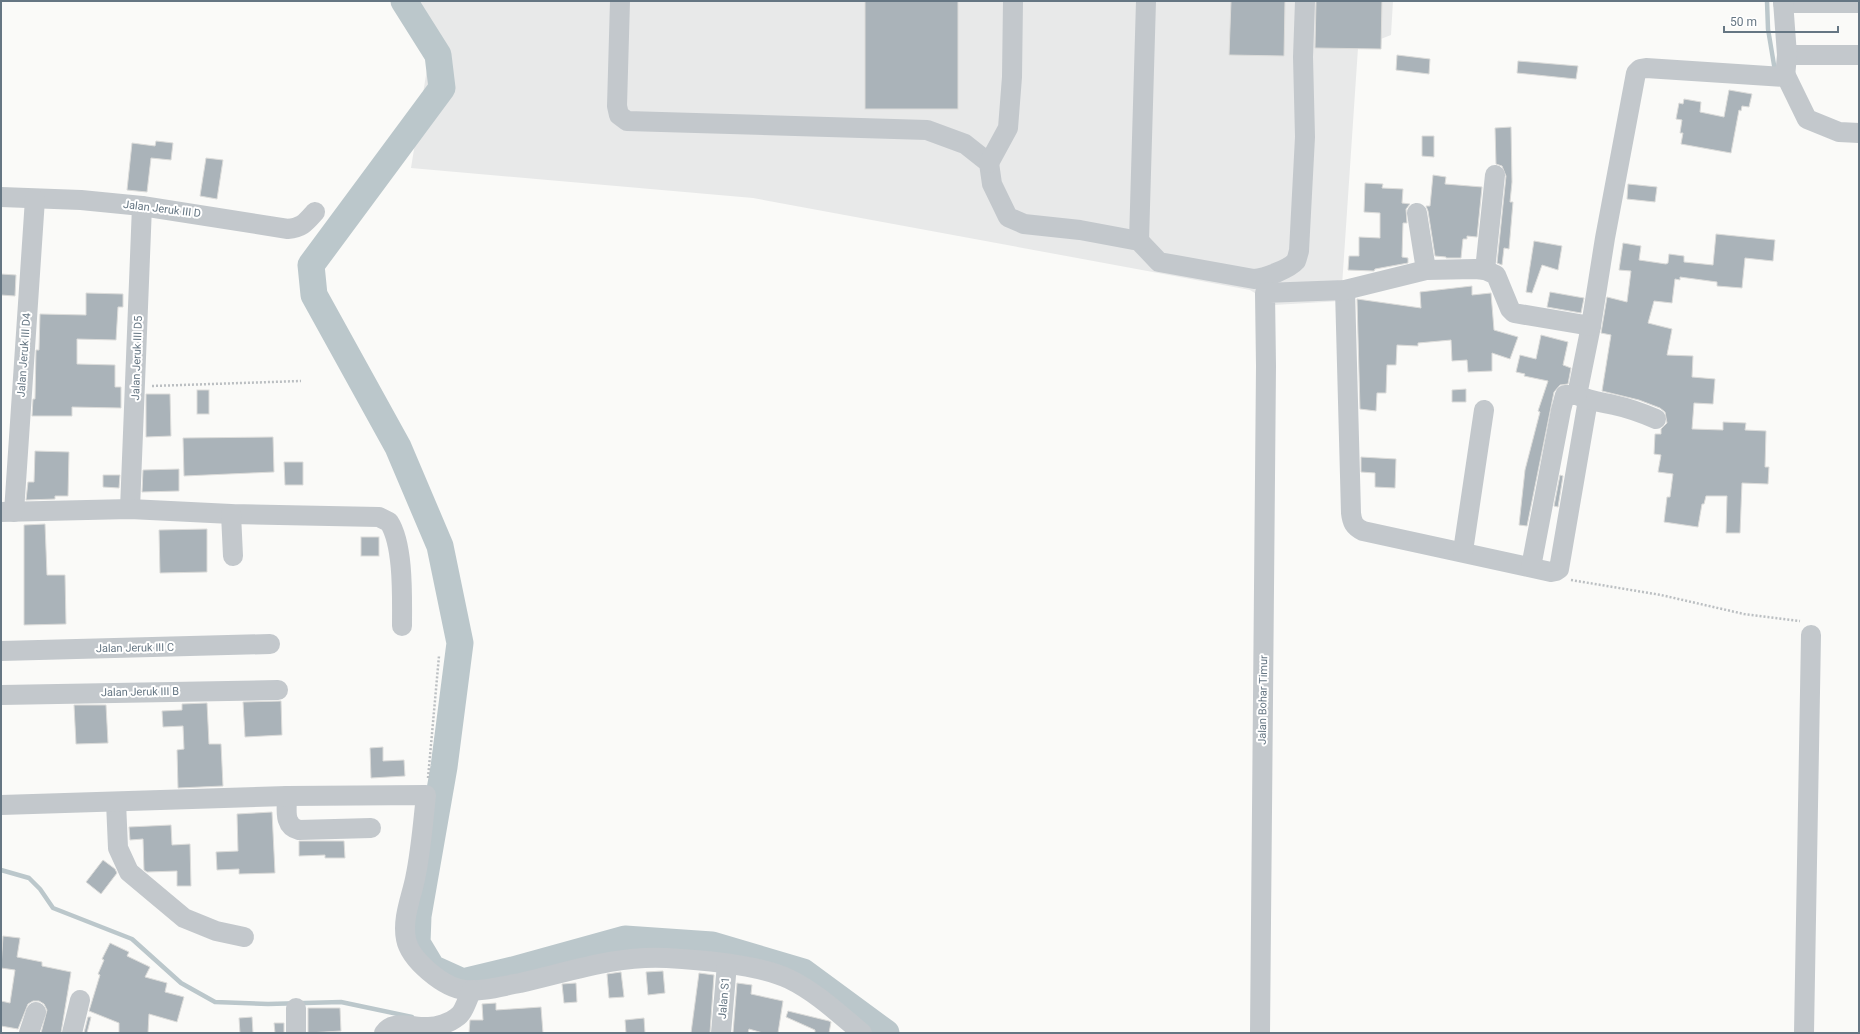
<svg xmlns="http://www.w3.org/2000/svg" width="1860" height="1034" font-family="Roboto,sans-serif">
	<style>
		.built { fill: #e8e9e9 }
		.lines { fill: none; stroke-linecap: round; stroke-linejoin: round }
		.stream { stroke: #bbc7cb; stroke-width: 4.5 }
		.river { stroke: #bbc7cb; stroke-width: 27 }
		.building { fill: #aab3b9; stroke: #dcdcda }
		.path { stroke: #bbbfc2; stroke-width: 2.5; stroke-dasharray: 2 2; stroke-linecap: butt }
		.minor { stroke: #c3c8cc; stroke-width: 20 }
		.labels { text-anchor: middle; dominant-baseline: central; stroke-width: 4; stroke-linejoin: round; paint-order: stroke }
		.street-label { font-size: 11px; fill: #657683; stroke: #fff }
	</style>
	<rect width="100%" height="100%" fill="#fafaf8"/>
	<polygon class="built" points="394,1 1393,1 1391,35 1358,48 1341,301 1274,305 1250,290 753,198 411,168 431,44"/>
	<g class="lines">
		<g class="stream">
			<polyline points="1767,1 1768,29 1775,71"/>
			<polyline points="1,870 29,878 40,889 53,908 132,939 181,983 215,1002 268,1004 341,1002 412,1017"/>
		</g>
		<polyline class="river" points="404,1 438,55 442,88 311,265 314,295 398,447 440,546 460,643 444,767 418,916 417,943 432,968 463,982 513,970 625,939 712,945 803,972 886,1033"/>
	</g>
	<g class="building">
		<rect x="865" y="1" width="93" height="108"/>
		<polygon points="1231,1 1285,1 1284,56 1229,55"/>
		<polygon points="1316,1 1382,1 1381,49 1315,48"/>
		<polygon points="1397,55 1430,59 1429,74 1396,70"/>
		<polygon points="1518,61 1578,66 1576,79 1517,73"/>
		<polygon points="1729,90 1752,94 1749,107 1742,106 1741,111 1739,110 1731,153 1681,144 1683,133 1680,133 1682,120 1676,119 1679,103 1683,104 1684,99 1701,102 1700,112 1724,117"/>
		<polygon points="1511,127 1512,182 1510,202 1513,202 1509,249 1504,248 1502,265 1497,263 1506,176 1502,166 1496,164 1495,128"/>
		<polygon points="1422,136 1434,136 1434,157 1422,156"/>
		<polygon points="156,141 173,143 171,160 151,158 147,192 127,190 132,143 155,146"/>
		<polygon points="206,158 223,160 217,199 200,196"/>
		<polygon points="1433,175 1446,177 1445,184 1482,187 1477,237 1467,236 1467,239 1463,239 1461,258 1446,258 1446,257 1435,256 1428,211 1426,206 1430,206"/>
		<polygon points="1365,183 1383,184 1382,188 1403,189 1402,203 1410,204 1406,209 1407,223 1403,223 1402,257 1408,258 1408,263 1375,269 1374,271 1348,270 1349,256 1359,256 1359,237 1380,238 1380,213 1364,212"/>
		<polygon points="1628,184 1657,187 1655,202 1627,199"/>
		<polygon points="1716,234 1775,240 1773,261 1745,258 1742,288 1717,286 1717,282 1680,277 1680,280 1675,279 1672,303 1654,301 1648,323 1672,329 1667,355 1693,356 1692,377 1715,379 1713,404 1694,403 1692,429 1723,430 1723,422 1746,423 1745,430 1766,431 1765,467 1769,467 1768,484 1742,483 1740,533 1726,533 1727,496 1706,496 1704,504 1702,504 1698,527 1664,522 1667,497 1670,497 1673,474 1658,472 1661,455 1654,454 1655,434 1661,434 1661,429 1667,423 1665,412 1660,408 1639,400 1602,391 1611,335 1601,333 1607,297 1627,302 1631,271 1619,270 1623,243 1641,246 1639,260 1666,264 1668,263 1669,254 1684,256 1684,262 1713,265"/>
		<polygon points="1534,241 1562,246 1558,270 1542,265 1532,293 1526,292"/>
		<polygon points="1,274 16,275 15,296 1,295"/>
		<polygon points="1472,286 1472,295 1491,293 1494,330 1518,337 1510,359 1492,353 1492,371 1468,372 1467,360 1452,361 1451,340 1418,343 1418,346 1397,345 1396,365 1387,365 1386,393 1377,393 1376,411 1360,409 1357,299 1421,308 1420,292"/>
		<polygon points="1550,292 1584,298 1581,313 1547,307"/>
		<polygon points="86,293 123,294 123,307 118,307 116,340 77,339 77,364 115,365 115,387 121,387 121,408 72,407 72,416 32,416 33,399 35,399 36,350 39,350 40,314 86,315"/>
		<polygon points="1541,335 1568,342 1563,365 1571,368 1568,384 1560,385 1554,392 1527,526 1519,525 1525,470 1540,412 1538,411 1548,381 1524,376 1525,374 1516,372 1520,355 1536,359"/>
		<polygon points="1466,389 1466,402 1452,402 1452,390"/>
		<rect x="197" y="390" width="12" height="24"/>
		<polygon points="146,394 170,394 171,436 146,437"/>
		<polygon points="273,437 274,472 184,476 183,438"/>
		<polygon points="35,451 69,452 68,496 55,496 55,499 26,500 28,482 34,482"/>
		<polygon points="1361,457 1396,459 1395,488 1375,487 1375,473 1361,472"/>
		<polygon points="284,462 303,462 303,485 285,485"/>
		<polygon points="179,469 179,491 142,492 143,470"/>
		<polygon points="103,475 120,475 119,488 103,487"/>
		<polygon points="1560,475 1563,476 1558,507 1554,506"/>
		<polygon points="45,524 47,575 65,575 66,624 24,625 24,525"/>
		<polygon points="207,529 207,572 160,573 159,530"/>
		<rect x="361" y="537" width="18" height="19"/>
		<polygon points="281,701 282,735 245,737 243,702"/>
		<polygon points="207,703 209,744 221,744 223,786 178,788 177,750 184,749 183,726 163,727 162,711 182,710 182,704"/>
		<polygon points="74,705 106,705 108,743 76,744"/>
		<polygon points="383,747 383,761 404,760 405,776 371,778 370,748"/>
		<polygon points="272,812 275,873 239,874 239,869 217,870 216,852 238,851 237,814"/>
		<polygon points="171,825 172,845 190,844 191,886 177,886 177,871 147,872 144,870 143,839 130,840 129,827"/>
		<polygon points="299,841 344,841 345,858 325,858 325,855 299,856"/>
		<polygon points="103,860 115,869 117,873 101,894 86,882"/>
		<polygon points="3,936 20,938 17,957 42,962 42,966 71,972 61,1033 41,1033 47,1010 44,1004 39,1001 33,1001 28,1004 18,1029 1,1026 1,1001 10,1003 15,970 1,968"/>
		<polygon points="110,943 129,952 127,956 150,967 145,977 167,983 165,992 184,997 177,1022 149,1014 148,1033 119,1033 119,1023 89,1011 100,975 98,974 104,960 102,959"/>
		<polygon points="663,971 665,993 648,995 646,972"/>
		<polygon points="621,972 624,997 609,998 607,974"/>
		<polygon points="699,973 714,975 710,1033 691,1033"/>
		<polygon points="576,983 577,1002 564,1003 562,984"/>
		<polygon points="737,983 752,985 751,994 783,1001 778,1033 763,1033 749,1029 748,1033 733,1033"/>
		<polygon points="496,1003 496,1010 541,1007 543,1033 469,1033 470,1020 483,1020 482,1004"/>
		<polygon points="308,1008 340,1008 341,1031 308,1033"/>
		<polygon points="788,1011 829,1021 831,1022 829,1033 815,1033 815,1030 786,1017"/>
		<polygon points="88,1017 91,1017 87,1033 84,1033"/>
		<polygon points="252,1017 253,1033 240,1033 239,1018"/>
		<polygon points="644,1018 645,1033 626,1033 625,1020"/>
		<polygon points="274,1023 284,1023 284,1033 275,1033"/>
	</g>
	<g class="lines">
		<g class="path">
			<polyline points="152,386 301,381"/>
			<polyline points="1571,580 1661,595 1744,614 1800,621"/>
			<polyline points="428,778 439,656"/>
		</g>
		<g class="minor">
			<path d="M620,1L617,106L619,115L627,121L927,130L965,144L989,163L992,184L1008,217L1024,224L1080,230L1139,241L1159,262L1254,279C1265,278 1289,269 1296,261C1297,259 1298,254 1299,251L1305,137L1303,57L1305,1"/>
			<polyline points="1783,3 1859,3"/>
			<polyline points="1787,55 1859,55"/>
			<polyline points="1786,76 1807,119 1839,132 1859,133"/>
			<polyline points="989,163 1008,128 1012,77 1013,1"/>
			<path d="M1,197L81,200L142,206L288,229C302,228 306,222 315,212"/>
			<polyline points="1417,213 1426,270"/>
			<polyline points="1139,241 1146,1"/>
			<polyline points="1485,270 1495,175"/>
			<path d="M1345,290L1351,513C1352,522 1354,527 1363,531L1551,572L1556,571L1559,569L1588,400"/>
			<path d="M1591,326L1577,395C1589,401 1600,402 1614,405C1628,408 1642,413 1656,419"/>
			<polyline points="130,509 142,206"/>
			<path d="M1,512L130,509L231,514L379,517L389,522C404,545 402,599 402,626"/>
			<polyline points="14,512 35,199"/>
			<polyline points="231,514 233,556"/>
			<polyline points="1463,551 1484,410"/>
			<polyline points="1531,567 1561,410 1565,395 1577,395"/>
			<polyline points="1,651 270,644"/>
			<polyline points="1,695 278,690"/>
			<path d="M287,796C287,809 283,826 299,830L371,828"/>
			<polyline points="116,802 118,848 129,872 184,918 216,931 244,937"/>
			<path d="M1,805L287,796L426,795C423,823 421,851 415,879C411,898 402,919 406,939C410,960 444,988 465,990C484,992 502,986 520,983C569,972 617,955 667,958C702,960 757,964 789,979C816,992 839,1014 862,1033"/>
			<polyline points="296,1008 296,1033"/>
			<polyline points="29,1033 36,1012"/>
			<polyline points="72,1033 80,1000"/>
			<path d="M384,1033C394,1019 413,1028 428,1027C437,1027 450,1023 457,1017C464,1013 468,997 472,990"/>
			<polyline points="721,1033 727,964"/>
			<polyline points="1260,1033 1266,366 1265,293 1345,290 1426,270 1475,269 1485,270 1496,275 1510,309 1514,313 1591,326 1605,238 1636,73 1640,69 1646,68 1785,77 1787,55 1783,1"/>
			<polyline points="1804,1033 1811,635"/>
		</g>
	</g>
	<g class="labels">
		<g class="street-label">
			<text transform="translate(162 209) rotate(7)">Jalan Jeruk III D</text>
			<text transform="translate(24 355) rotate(-86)">Jalan Jeruk III D4</text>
			<text transform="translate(137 358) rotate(-88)">Jalan Jeruk III D5</text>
			<text transform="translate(135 648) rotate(-1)">Jalan Jeruk III C</text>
			<text transform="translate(140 692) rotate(-1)">Jalan Jeruk III B</text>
			<text transform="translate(1263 700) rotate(-89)">Jalan Bohar Timur</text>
			<text transform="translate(724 998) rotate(-85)">Jalan S1</text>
		</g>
	</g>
	<rect width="1860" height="1034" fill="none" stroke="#657683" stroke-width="4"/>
	<path d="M1724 26v6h114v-6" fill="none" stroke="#657683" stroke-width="2"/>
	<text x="1730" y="26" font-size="12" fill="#657683" stroke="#ffffff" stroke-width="3" paint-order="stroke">50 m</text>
</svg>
